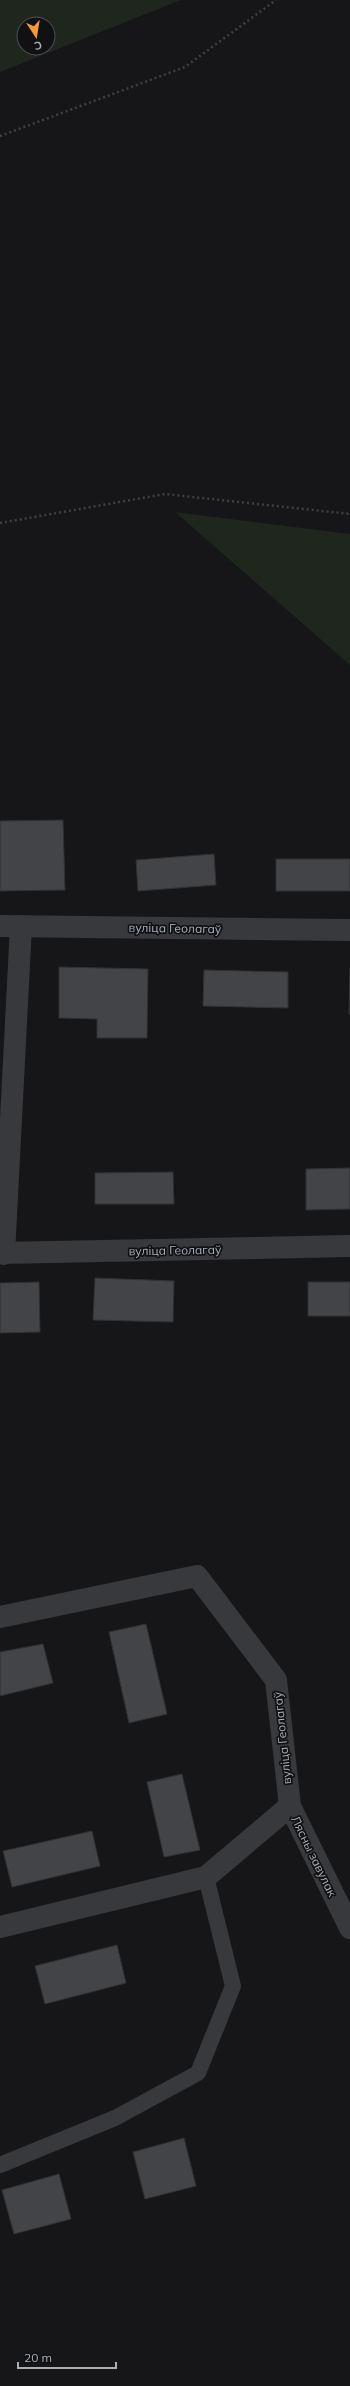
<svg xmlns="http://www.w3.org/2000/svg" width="350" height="2386" font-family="Mulish,sans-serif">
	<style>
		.green { fill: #1e261e; fill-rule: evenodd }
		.building { fill: #424448; stroke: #303134 }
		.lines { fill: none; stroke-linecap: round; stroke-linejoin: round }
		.path { stroke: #3d4044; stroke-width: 2.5; stroke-dasharray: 2 3; stroke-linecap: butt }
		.lane { stroke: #37393d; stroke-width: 16 }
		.street { stroke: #37393d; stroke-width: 22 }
		.labels { text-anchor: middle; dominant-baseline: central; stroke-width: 3.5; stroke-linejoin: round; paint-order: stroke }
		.street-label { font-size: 12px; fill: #a8afb8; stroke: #111113 }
	</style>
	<rect width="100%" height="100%" fill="#161618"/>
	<g class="green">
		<path d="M0,0H181L0,72ZM24,24H48V48H24Z"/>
		<polygon points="175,512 350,534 350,665"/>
	</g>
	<g class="building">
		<polygon points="63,820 65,890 0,891 0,821"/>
		<polygon points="214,854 216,885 138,891 136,860"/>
		<rect x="276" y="859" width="74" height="32"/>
		<polygon points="59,967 148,969 147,1038 97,1038 97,1019 59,1018"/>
		<polygon points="350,968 350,1014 349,1014"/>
		<polygon points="204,970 288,972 288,1008 203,1006"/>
		<polygon points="350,1168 350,1209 306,1210 306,1169"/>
		<polygon points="173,1172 174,1204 95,1204 95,1173"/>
		<polygon points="95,1278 174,1281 173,1322 93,1320"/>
		<polygon points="39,1282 40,1332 0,1333 0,1283"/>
		<rect x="308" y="1282" width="42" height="34"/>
		<polygon points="146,1624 167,1714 129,1723 109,1632"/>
		<polygon points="43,1644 53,1683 0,1696 0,1652"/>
		<polygon points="182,1774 200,1850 164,1857 147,1782"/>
		<polygon points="92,1831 100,1866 12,1887 3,1851"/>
		<polygon points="117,1945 126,1983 45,2004 35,1966"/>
		<polygon points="184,2138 196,2186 145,2199 133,2152"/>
		<polygon points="59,2174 71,2219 14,2234 2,2190"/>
	</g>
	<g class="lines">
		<g class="path">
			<polyline points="0,136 185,67 276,0"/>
			<polyline points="0,523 165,494 350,514"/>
		</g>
		<polyline class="lane" points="0,2165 115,2118 198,2073 233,1986 206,1877"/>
		<g class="street">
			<polyline points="0,926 350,930"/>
			<polyline points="0,1253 350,1246"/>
			<polyline points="4,1254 21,926"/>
			<polyline points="0,1617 197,1576 276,1680 290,1806 350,1928"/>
			<polyline points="0,1927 206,1877 290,1806"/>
		</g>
	</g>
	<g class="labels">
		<g class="street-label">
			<text transform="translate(175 928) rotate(1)">вуліца Геолагаў</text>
			<text transform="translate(175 1250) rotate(-1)">вуліца Геолагаў</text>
			<text transform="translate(282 1738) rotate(-96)">вуліца Геолагаў</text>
			<text transform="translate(314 1856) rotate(64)">Лясны завулак</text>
		</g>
	</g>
	<g transform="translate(36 36) rotate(168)"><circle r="19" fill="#111113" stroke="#4d5055"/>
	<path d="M0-3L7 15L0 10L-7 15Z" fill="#f59b32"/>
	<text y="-6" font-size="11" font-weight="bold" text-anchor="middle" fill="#a8afb8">С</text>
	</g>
	<path d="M18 2362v6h98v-6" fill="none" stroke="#a8afb8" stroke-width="2"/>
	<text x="24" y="2362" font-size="12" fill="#a8afb8" stroke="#111113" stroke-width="3" paint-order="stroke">20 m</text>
</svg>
